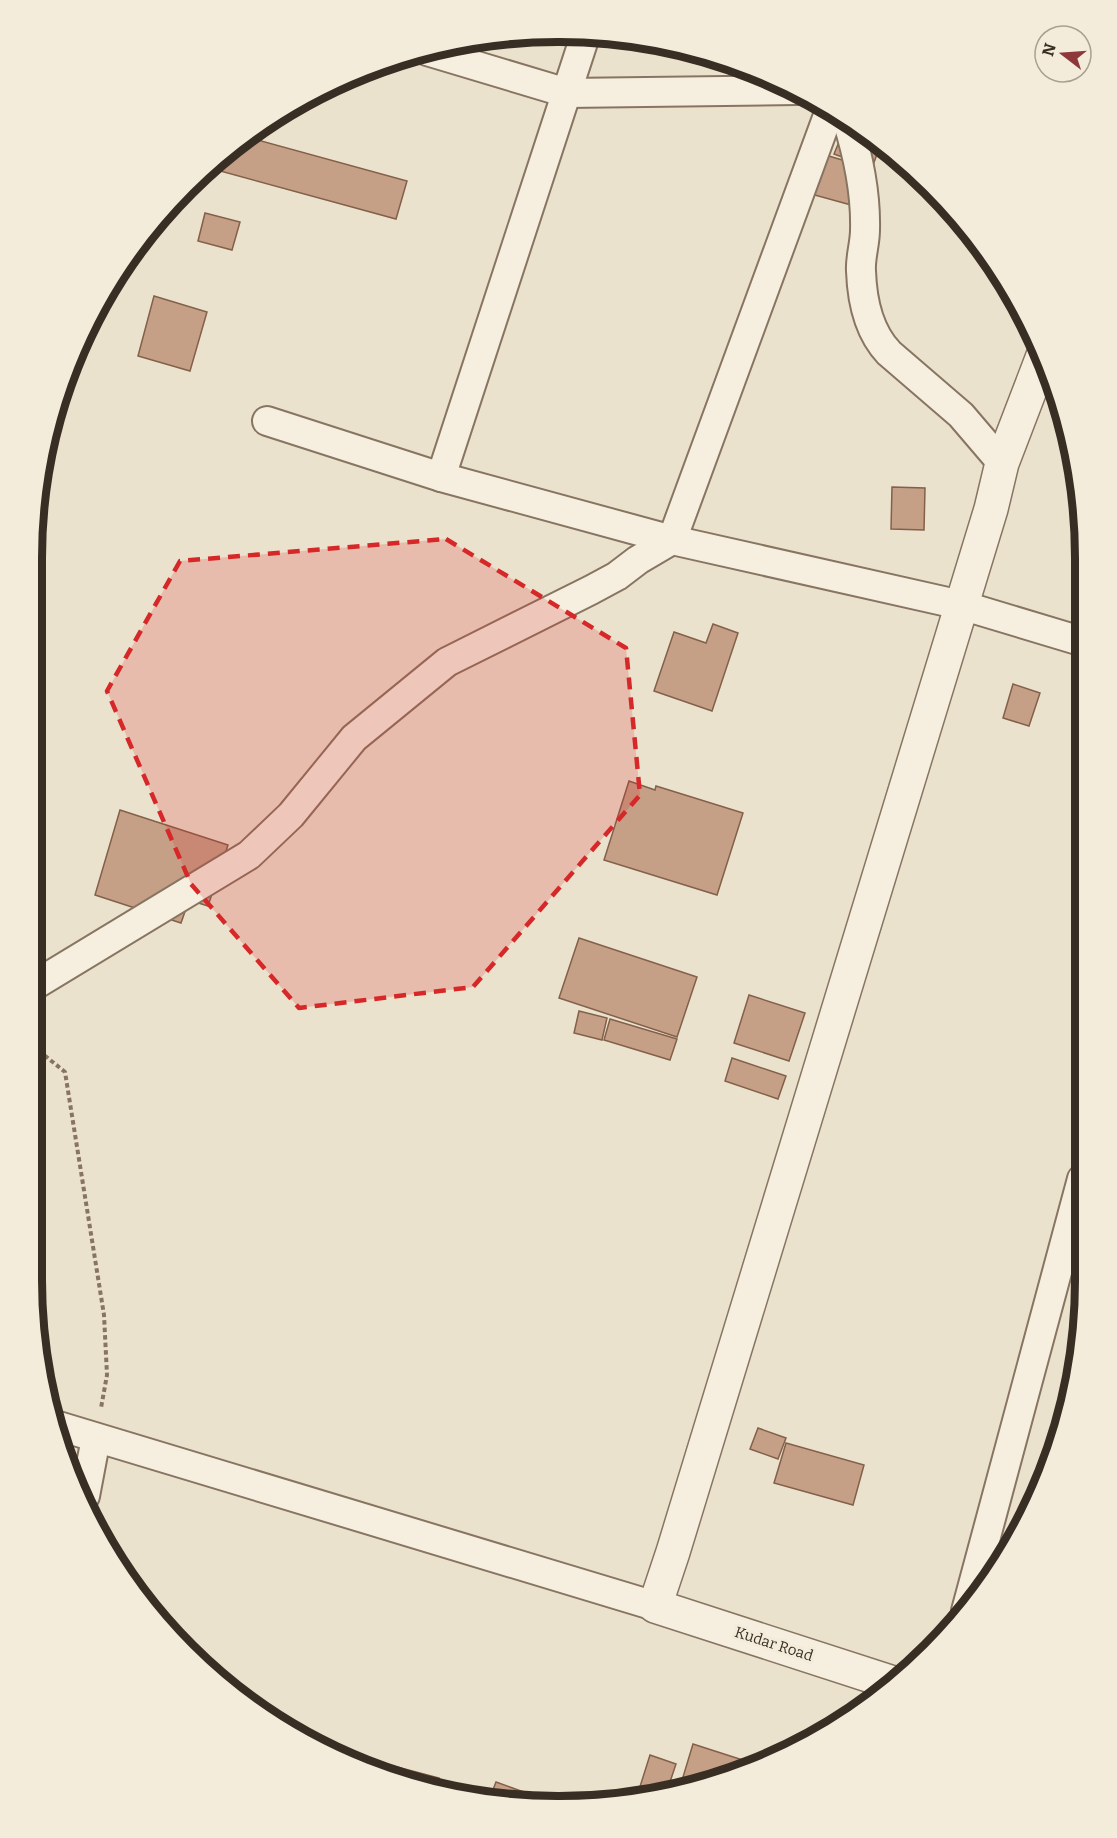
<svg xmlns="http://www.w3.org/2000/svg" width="1117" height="1838" font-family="Bitter,serif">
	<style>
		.building { fill: #c5a087; stroke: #83604a; stroke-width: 1.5 }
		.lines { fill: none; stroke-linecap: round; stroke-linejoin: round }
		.minor-casing { stroke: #877562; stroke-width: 32 }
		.tertiary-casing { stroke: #877562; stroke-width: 36 }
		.path { stroke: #877562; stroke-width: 4; stroke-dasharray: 4.5 3; stroke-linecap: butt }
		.minor { stroke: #f6efdf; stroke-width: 28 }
		.tertiary { stroke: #f6efdf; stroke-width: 33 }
		.marked { fill: #d62828; fill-opacity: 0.2; stroke: #d62828; stroke-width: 4.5; stroke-dasharray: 12 8; stroke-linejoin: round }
		.labels { text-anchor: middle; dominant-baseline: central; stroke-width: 6; stroke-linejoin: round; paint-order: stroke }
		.street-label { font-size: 15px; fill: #392e23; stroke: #f3ecdb }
		.rim { fill: none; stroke: #392e23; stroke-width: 8 }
	</style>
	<rect width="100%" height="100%" fill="#ebe2cd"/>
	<g class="building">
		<polygon points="843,132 880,146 872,168 834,154"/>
		<polygon points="247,137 407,181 396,219 213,169 216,159"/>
		<polygon points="822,154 873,169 862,208 811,194"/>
		<polygon points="205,213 240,222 232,250 198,241"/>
		<polygon points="154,296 207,312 190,371 138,356"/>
		<polygon points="892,487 925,488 924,530 891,529"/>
		<polygon points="713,624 738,633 712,711 654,691 674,632 706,643"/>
		<polygon points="1013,684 1040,693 1029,726 1003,718"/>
		<polygon points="629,781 655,790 656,786 743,813 717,895 604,860"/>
		<polygon points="120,810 228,845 208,906 189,900 181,923 95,895"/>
		<polygon points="579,938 697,977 677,1037 559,998"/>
		<polygon points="749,995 805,1013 789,1061 734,1043"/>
		<polygon points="579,1011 607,1018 602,1040 574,1033"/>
		<polygon points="610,1019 677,1039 670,1060 604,1040"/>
		<polygon points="732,1058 786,1076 778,1099 725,1081"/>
		<polygon points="758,1428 786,1438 778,1459 750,1449"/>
		<polygon points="786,1443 864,1465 853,1505 774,1483"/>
		<polygon points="693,1744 755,1764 728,1779 680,1787"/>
		<polygon points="650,1755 676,1764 668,1788 639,1793 638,1793"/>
		<polygon points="367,1759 439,1778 437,1787 389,1779 365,1766"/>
		<polygon points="496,1782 557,1804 556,1806 491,1795"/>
	</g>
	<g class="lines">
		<defs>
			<g id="minor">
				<polyline points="427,51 567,93 797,90"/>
				<path d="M847,120C858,155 866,193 865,230C865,244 860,258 861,271C862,300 869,332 889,353L961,415L1002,463"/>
				<polyline points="267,421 441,477 672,540 961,605 1084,642"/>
				<polyline points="441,477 586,33"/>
				<polyline points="33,986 249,855 291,815 354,738 447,662 591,590 617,576 638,560 672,540 830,110"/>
				<polyline points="55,1425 655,1606"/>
				<polyline points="85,1496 96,1438"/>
				<polyline points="966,1611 1082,1179"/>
			</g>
			<polyline id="tertiary" points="893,1683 655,1606 673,1552 991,509 1002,463 1043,356"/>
		</defs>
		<use href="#minor" class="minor-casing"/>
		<use href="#tertiary" class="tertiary-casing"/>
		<polyline class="path" points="33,1046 65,1072 104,1315 107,1375 101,1408"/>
		<use href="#minor" class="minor"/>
		<use href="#tertiary" class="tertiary"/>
	</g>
	<path class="marked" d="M446,539L626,648L640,795L473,987L299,1008L191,884L107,691L180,561Z"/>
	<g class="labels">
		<g class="street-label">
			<text transform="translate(774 1644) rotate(18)">Kudar Road</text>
		</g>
	</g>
	<path d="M0 0H1117V1838H0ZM558 42H559A516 516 0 0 1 1075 558V1280A516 516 0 0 1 559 1796H558A516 516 0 0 1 42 1280V558A516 516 0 0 1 558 42Z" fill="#f3ecdb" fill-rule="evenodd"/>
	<path class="rim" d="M558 42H559A516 516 0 0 1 1075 558V1280A516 516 0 0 1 559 1796H558A516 516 0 0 1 42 1280V558A516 516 0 0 1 558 42Z"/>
	<g transform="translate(1063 54) rotate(287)"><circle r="28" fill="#f3ecdb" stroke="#a9a091" stroke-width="1.5"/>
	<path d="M0-4.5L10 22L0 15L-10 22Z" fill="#8f383a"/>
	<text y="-9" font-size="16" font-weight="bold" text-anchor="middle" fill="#392e23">N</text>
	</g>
</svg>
